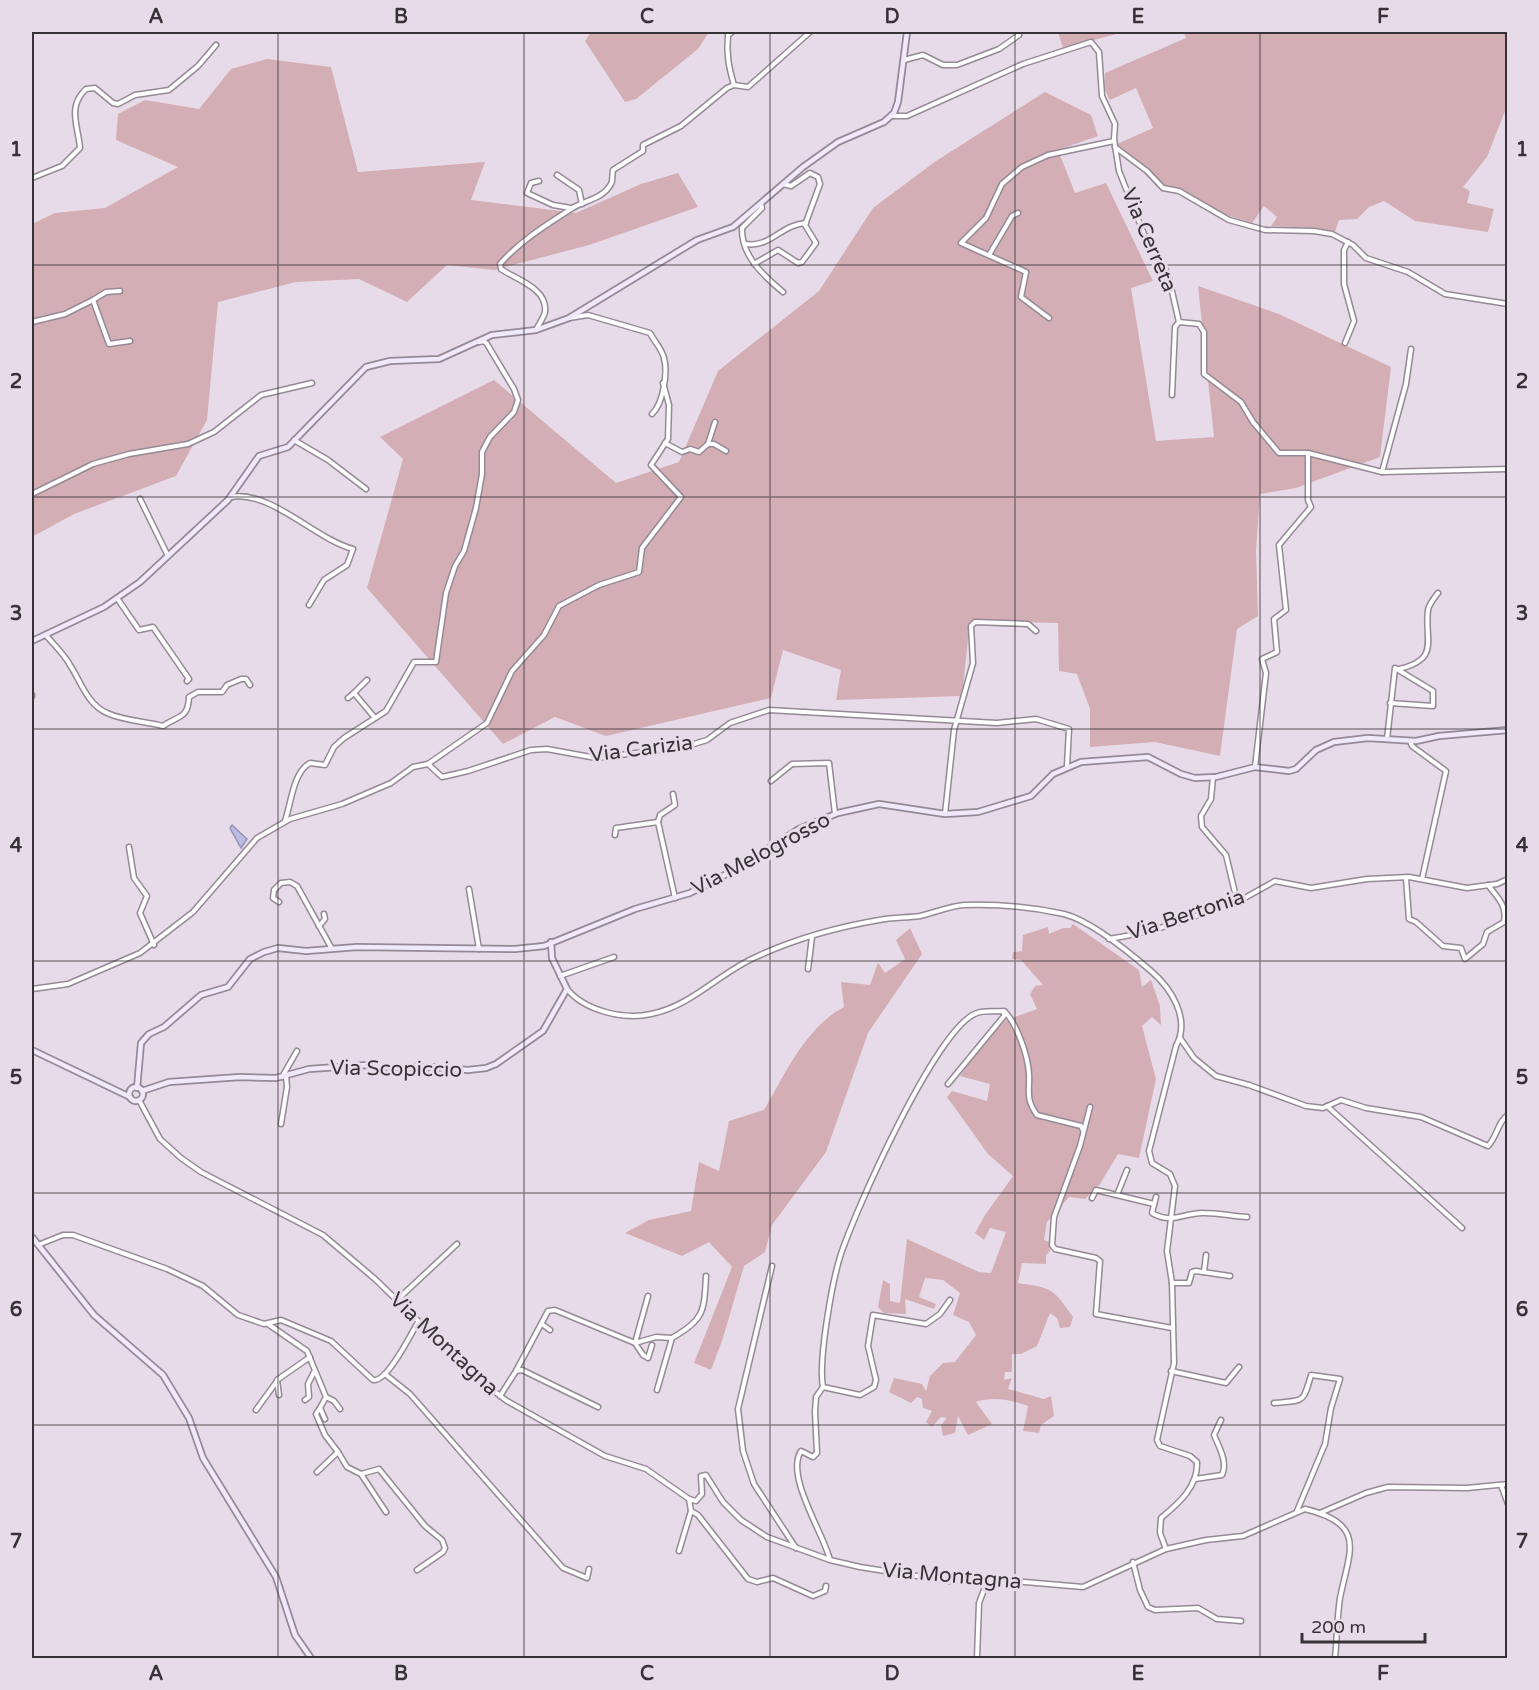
<svg xmlns="http://www.w3.org/2000/svg" width="1539" height="1690" font-family="'Varela Round',sans-serif">
	<style>
		.green { fill: #d4aeb5 }
		.water { fill: #bbbde7; stroke: #9393b2; stroke-width: 1.5 }
		.lines { fill: none; stroke-linecap: round; stroke-linejoin: round }
		.street-casing { stroke: #958996; stroke-width: 7 }
		.secondary-casing { stroke: #958996; stroke-width: 8 }
		.street { stroke: #fff; stroke-width: 4 }
		.secondary { stroke: #f1e8fe; stroke-width: 4.5 }
		.grid { fill: none; stroke: #373237; stroke-width: 1.5; stroke-opacity: 0.55 }
		.labels { text-anchor: middle; dominant-baseline: central; stroke-width: 6; stroke-linejoin: round; paint-order: stroke }
		.street-label { font-size: 21px; fill: #373237; stroke: #e8dbe9 }
		.neatline { fill: none; stroke: #373237; stroke-width: 2 }
		.grid-label { font-size: 20px; text-anchor: middle; font-weight: bold; fill: #373237 }
	</style>
	<rect width="100%" height="100%" fill="#e8dbe9"/>
	<g class="green">
		<polygon points="591,32 709,32 698,49 636,99 625,102 585,41"/>
		<polygon points="1058,32 1124,32 1063,48"/>
		<polygon points="1184,32 1507,32 1507,106 1487,157 1463,187 1470,191 1467,203 1494,209 1488,232 1415,221 1384,201 1369,207 1357,219 1339,220 1335,232 1318,228 1271,226 1277,217 1264,206 1252,223 1223,214 1184,191 1162,185 1147,167 1117,144 1153,128 1136,88 1110,100 1104,88 1105,73 1186,38"/>
		<polygon points="267,59 331,67 358,172 485,162 471,200 576,213 641,184 678,173 698,207 589,245 494,270 447,265 407,302 359,279 296,282 218,302 207,420 176,476 74,514 32,537 32,224 55,213 105,208 178,167 116,140 118,114 145,100 199,109 231,69"/>
		<polygon points="1045,92 1091,115 1098,136 1058,150 1075,193 1106,183 1153,281 1131,288 1156,441 1214,437 1198,286 1279,314 1391,367 1380,457 1296,488 1260,494 1256,551 1258,616 1237,629 1220,756 1155,742 1090,747 1090,709 1077,674 1059,671 1058,623 970,621 962,696 836,700 841,670 783,650 771,698 606,736 555,717 503,744 367,588 403,459 380,437 494,380 616,483 679,462 718,371 819,291 873,208 936,161"/>
		<path d="M1073,924L1139,970L1142,987L1151,980L1160,1006L1161,1025L1152,1017L1142,1026L1156,1079L1139,1158L1118,1154L1100,1184L1085,1199L1069,1197L1047,1222L1044,1240L1049,1242L1050,1251L1046,1255V1264L1022,1263L1018,1283C1052,1288 1053,1288 1073,1317L1070,1327L1060,1328L1057,1318L1050,1313L1037,1346L1021,1354H1012V1372H1005L1004,1380L1012,1378L1008,1389L1044,1399L1051,1396L1054,1416L1041,1425L1039,1433L1023,1431L1028,1406C1011,1400 993,1396 976,1402L992,1424L968,1435L958,1416L955,1433L943,1436L941,1425L947,1418L941,1417L932,1427L926,1422L932,1411L923,1408L922,1399L917,1397L911,1403L889,1392L894,1378L922,1384L926,1391L930,1376L943,1363L955,1362L976,1335L969,1322L953,1315L960,1293L943,1280L925,1278L919,1297L936,1304L934,1309L905,1299L906,1314L884,1313L878,1307L883,1280L890,1284V1301L900,1303L907,1239L979,1272L991,1273L1006,1232L990,1228L984,1240L975,1233L985,1215L1013,1176L988,1154L947,1097L952,1091L987,1101L990,1084L960,1076L985,1041L1006,1020L1037,1009L1030,994L1035,986L1043,985L1021,960L1012,959L1013,952L1022,951L1023,935L1048,927L1049,934L1063,928H1070Z"/>
		<path d="M910,928L922,954L868,1033L826,1152L772,1225L765,1252L744,1266L723,1338L711,1370L694,1363L732,1267L709,1242L682,1256L625,1233L649,1220L691,1211L699,1162L719,1171L729,1121L764,1110C785,1074 806,1027 844,1007L841,982L870,985L878,963L885,973L905,959L896,940Z"/>
	</g>
	<polygon class="water" points="232,825 247,839 241,848 230,828"/>
	<g class="lines">
		<defs>
			<g id="street">
				<path d="M732,32L728,35C726,54 729,68 734,85"/>
				<polyline points="904,60 923,55 943,65 957,65 999,49 1019,35"/>
				<polyline points="891,116 907,116 1023,64 1091,42 1099,52 1102,96 1115,124 1114,139 1119,171 1144,234 1168,274 1179,322 1199,324 1204,332 1204,374 1241,402 1253,422 1279,453 1308,453 1308,500 1311,507 1279,545 1286,610 1274,619 1277,652 1262,659 1266,673 1255,767"/>
				<polyline points="1115,147 1147,171 1163,188 1179,191 1229,220 1265,230 1314,231 1332,234 1353,245 1366,258 1408,272 1445,294 1508,304"/>
				<polyline points="557,175 579,190 582,204"/>
				<path d="M32,178L62,166L80,148C78,125 67,107 86,89L95,88L113,103L118,104L135,95L169,90L198,66L216,45"/>
				<polyline points="539,181 531,183 527,193 553,205 571,208"/>
				<path d="M761,204L762,208L742,228C741,256 764,276 783,292"/>
				<path d="M746,244C770,248 782,224 806,223"/>
				<polyline points="989,255 1012,216 1018,213"/>
				<polyline points="754,264 778,250 798,263 802,262 816,243 805,225 820,184 818,177 810,173 791,186 783,184"/>
				<polyline points="93,300 106,292 120,291"/>
				<path d="M569,318L588,315L650,333C654,341 662,349 664,358C668,373 663,404 652,414"/>
				<polyline points="1049,318 1021,297 1026,272 961,243 986,218 1002,184 1022,167 1048,155 1114,141"/>
				<polyline points="32,322 65,314 93,300 109,344 130,341"/>
				<path d="M536,330C539,324 544,317 545,312C548,288 515,279 501,269L500,264C519,242 546,225 571,209C584,200 602,200 611,184C613,181 612,174 613,170L643,151V145L681,126L727,88L734,85L748,87L810,32"/>
				<polyline points="1345,343 1354,321 1344,284 1344,250 1348,242"/>
				<polyline points="1172,395 1175,327 1179,322"/>
				<polyline points="294,440 328,460 366,489"/>
				<polyline points="665,443 682,452 690,449 699,452 708,444 715,422"/>
				<polyline points="708,444 714,444 726,451"/>
				<polyline points="1308,453 1382,472 1406,384 1411,349"/>
				<polyline points="1382,472 1508,469"/>
				<polyline points="32,494 93,464 129,454 188,444 214,432 261,395 312,383"/>
				<path d="M231,497C271,490 315,539 353,549L347,565L324,580L309,605"/>
				<polyline points="140,499 167,554"/>
				<polyline points="117,598 139,630 153,627 189,679 187,681"/>
				<path d="M46,635C54,645 64,654 70,665C81,682 87,704 107,713C124,721 145,721 163,726C179,715 188,719 189,697L198,692H222L227,685L241,679H246L250,685"/>
				<path d="M1399,669C1441,659 1424,640 1428,610C1429,604 1434,598 1438,593"/>
				<polyline points="367,680 354,693 375,718"/>
				<polyline points="32,695 32,696"/>
				<polyline points="348,698 354,693"/>
				<polyline points="1387,739 1395,668 1433,691 1433,706 1390,703"/>
				<polyline points="1410,741 1412,746 1446,771 1422,879"/>
				<polyline points="428,764 487,723 512,671 544,635 559,606 599,585 639,572 642,548 681,497 651,465 668,439 669,405 663,383"/>
				<polyline points="1213,777 1211,799 1201,816 1202,827 1226,855 1236,897"/>
				<polyline points="771,781 792,764 829,763 835,814"/>
				<polyline points="945,814 954,730 973,663 971,626 975,622 1028,624 1036,631"/>
				<path d="M285,821C291,804 293,772 310,763L325,765L334,747L344,738L386,711L414,662H436L446,593L455,566L464,551L476,508L482,474V452L490,437L514,412L518,400L514,389L487,344L484,341L479,342"/>
				<polyline points="658,822 660,815 675,805 673,794"/>
				<polyline points="615,835 616,828 658,822 675,898"/>
				<polyline points="129,847 134,878 147,896 140,913 154,945"/>
				<path d="M1406,878L1409,919L1416,922L1443,946L1461,948L1465,959L1483,944L1487,932L1504,922C1507,905 1498,898 1488,885"/>
				<polyline points="469,889 479,949"/>
				<polyline points="279,902 273,898 274,890 281,883 290,882 297,886 332,949"/>
				<polyline points="319,926 325,919 324,914"/>
				<path d="M1109,939C1153,932 1197,919 1236,897L1241,900L1275,881L1311,888L1367,879L1409,877L1467,888L1497,884L1508,879"/>
				<polyline points="808,969 812,937"/>
				<polyline points="560,976 614,957"/>
				<polyline points="32,989 68,984 140,953 193,912 257,838 290,819 342,804 391,783 413,767 428,764 442,777 468,771 531,750 547,749 596,758 684,747 707,740 730,723 769,710 997,723 1036,719 1069,729 1067,766"/>
				<path d="M567,989C585,1011 624,1020 651,1014C692,1006 720,972 758,956C795,939 838,927 879,920C893,917 906,918 920,916C934,913 949,906 964,905C995,904 1033,907 1064,914C1091,921 1129,952 1151,971C1171,988 1191,1019 1176,1046L1149,1151L1152,1163L1170,1174L1175,1186L1167,1251L1172,1283L1174,1363L1157,1440L1160,1446L1190,1456L1197,1462C1198,1487 1179,1503 1161,1518L1160,1533L1166,1549"/>
				<path d="M1005,1012C1017,1024 1028,1056 1029,1074C1030,1092 1025,1098 1037,1115L1081,1126L1083,1130"/>
				<path d="M1180,1038L1194,1058L1216,1076L1249,1085L1306,1106L1323,1108L1341,1100L1366,1108L1421,1117L1488,1146C1497,1137 1498,1121 1508,1115"/>
				<polyline points="282,1077 297,1051"/>
				<path d="M139,1100L160,1139L181,1158L201,1172L323,1235L375,1279L478,1379L507,1401L605,1456L646,1469L689,1499L696,1501L702,1494L701,1476L706,1475L723,1502L741,1520L767,1537L830,1560L860,1567L949,1581L988,1579L1083,1587L1166,1549L1206,1540L1243,1536L1305,1509C1368,1524 1349,1552 1340,1598C1337,1618 1337,1639 1335,1658"/>
				<polyline points="1327,1106 1462,1228"/>
				<polyline points="1090,1107 1080,1146 1054,1217 1052,1245 1055,1249 1096,1258 1100,1261 1096,1314 1172,1328"/>
				<polyline points="281,1124 287,1087 286,1076"/>
				<polyline points="1117,1195 1127,1170"/>
				<path d="M1156,1197L1152,1213C1172,1225 1185,1212 1204,1213C1218,1213 1233,1216 1247,1217"/>
				<polyline points="1092,1198 1096,1190 1154,1204"/>
				<path d="M38,1245L63,1235H73L167,1269L203,1286L238,1315L264,1324L281,1320L331,1341L373,1380C387,1383 411,1334 418,1322"/>
				<polyline points="772,1266 738,1409 743,1451 754,1484 796,1548"/>
				<polyline points="1204,1272 1206,1255"/>
				<polyline points="1172,1283 1189,1283 1192,1272 1196,1271 1230,1276"/>
				<polyline points="397,1300 457,1244"/>
				<polyline points="268,1324 307,1351 326,1397 334,1401 340,1409"/>
				<polyline points="542,1324 550,1330"/>
				<path d="M672,1338C704,1319 704,1313 706,1276"/>
				<polyline points="652,1345 648,1358 643,1355 635,1343 656,1337 672,1338 657,1390"/>
				<polyline points="516,1371 548,1311 555,1310 635,1343 648,1296"/>
				<polyline points="1171,1371 1226,1383 1239,1367"/>
				<polyline points="385,1374 410,1394 563,1568 587,1578 589,1569"/>
				<path d="M823,1387C818,1361 832,1283 840,1257C854,1213 937,1026 977,1013C984,1010 996,1012 1004,1011V1016L948,1084"/>
				<polyline points="279,1395 277,1380 310,1357"/>
				<polyline points="500,1396 516,1371 522,1370 598,1407"/>
				<polyline points="305,1400 309,1397 308,1384 314,1372"/>
				<path d="M1274,1403C1304,1400 1303,1404 1311,1375L1340,1379L1331,1408L1325,1444L1297,1511"/>
				<polyline points="256,1410 277,1381"/>
				<polyline points="325,1419 320,1408 326,1397"/>
				<polyline points="338,1452 347,1467 361,1474 379,1469 425,1526 442,1540 445,1548 443,1552 417,1570"/>
				<polyline points="317,1472 338,1452 325,1435 316,1414 320,1408"/>
				<polyline points="361,1474 386,1512"/>
				<path d="M1195,1479L1222,1475C1228,1462 1219,1447 1214,1435L1221,1420"/>
				<polyline points="1501,1485 1508,1504"/>
				<polyline points="689,1499 691,1511 698,1515 748,1579 757,1582 773,1578 813,1596 825,1591 826,1586"/>
				<polyline points="1320,1513 1366,1493 1388,1487 1467,1488 1508,1484"/>
				<polyline points="679,1551 691,1511"/>
				<path d="M830,1560C823,1532 785,1476 801,1451L813,1457L817,1453L815,1412L816,1397L823,1387L860,1395L874,1387L876,1380L868,1346L873,1315L926,1324L940,1314L950,1300"/>
				<polyline points="1133,1562 1140,1590 1148,1607 1155,1610 1198,1608 1217,1619 1241,1621"/>
				<polyline points="977,1658 979,1603 988,1579"/>
			</g>
			<g id="secondary">
				<polyline points="32,641 104,607 140,582 228,500 259,456 288,447 366,367 390,361 439,359 492,335 536,330 569,318 697,240 733,227 803,167 838,142 884,122 894,113 898,102 907,32"/>
				<polyline points="32,1050 130,1097"/>
				<circle cx="136" cy="1094" r="7"/>
				<polyline points="137,1088 141,1043 149,1034 164,1027 201,995 228,987 250,959 264,952 278,948 306,951 357,947 515,949 544,946 635,909 690,893 736,869 799,829 838,813 879,804 945,814 978,812 1031,796 1053,774 1081,762 1148,757 1181,774 1195,778 1216,777 1255,767 1289,771 1296,769 1316,750 1334,742 1368,738 1416,741 1439,736 1508,730"/>
				<polyline points="142,1091 169,1082 240,1077 276,1078 309,1069 367,1065 393,1068 430,1067 468,1070 486,1068 496,1064 543,1031 567,989 552,958 551,942"/>
				<polyline points="32,1237 94,1315 163,1375 189,1418 203,1458 276,1577 295,1635 311,1658"/>
			</g>
		</defs>
		<use href="#street" class="street-casing"/>
		<use href="#secondary" class="secondary-casing"/>
		<use href="#street" class="street"/>
		<use href="#secondary" class="secondary"/>
	</g>
	<path class="grid" d="M278,32V1658M524,32V1658M770,32V1658M1015,32V1658M1260,32V1658M32,265H1508M32,497H1508M32,729H1508M32,961H1508M32,1193H1508M32,1425H1508"/>
	<g class="labels">
		<g class="street-label">
			<text transform="translate(1149 240) rotate(67)">Via Cerreta</text>
			<text transform="translate(641 749) rotate(-7)">Via Carizia</text>
			<text transform="translate(761 854) rotate(-28)">Via Melogrosso</text>
			<text transform="translate(1186 915) rotate(-18)">Via Bertonia</text>
			<text transform="translate(396 1069) rotate(1)">Via Scopiccio</text>
			<text transform="translate(444 1344) rotate(43)">Via Montagna</text>
			<text transform="translate(952 1576) rotate(5)">Via Montagna</text>
		</g>
	</g>
	<rect width="1539" height="1690" fill="none" stroke="#e8dbe9" stroke-width="66"/>
	<path d="M1302 1633v9h123v-9" fill="none" stroke="#373237" stroke-width="3"/>
	<text x="1311" y="1633" font-size="18" fill="#373237" stroke="#e8dbe9" stroke-width="4.5" paint-order="stroke">200 m</text>
	<rect x="33" y="33" width="1473" height="1624" class="neatline"/>
	<g class="grid-label">
		<text x="156" y="23">A</text>
		<text x="401" y="23">B</text>
		<text x="647" y="23">C</text>
		<text x="892" y="23">D</text>
		<text x="1138" y="23">E</text>
		<text x="1383" y="23">F</text>
		<text x="16" y="156">1</text>
		<text x="1522" y="156">1</text>
		<text x="16" y="388">2</text>
		<text x="1522" y="388">2</text>
		<text x="16" y="620">3</text>
		<text x="1522" y="620">3</text>
		<text x="16" y="852">4</text>
		<text x="1522" y="852">4</text>
		<text x="16" y="1084">5</text>
		<text x="1522" y="1084">5</text>
		<text x="16" y="1316">6</text>
		<text x="1522" y="1316">6</text>
		<text x="16" y="1548">7</text>
		<text x="1522" y="1548">7</text>
		<text x="156" y="1680">A</text>
		<text x="401" y="1680">B</text>
		<text x="647" y="1680">C</text>
		<text x="892" y="1680">D</text>
		<text x="1138" y="1680">E</text>
		<text x="1383" y="1680">F</text>
	</g>
</svg>
